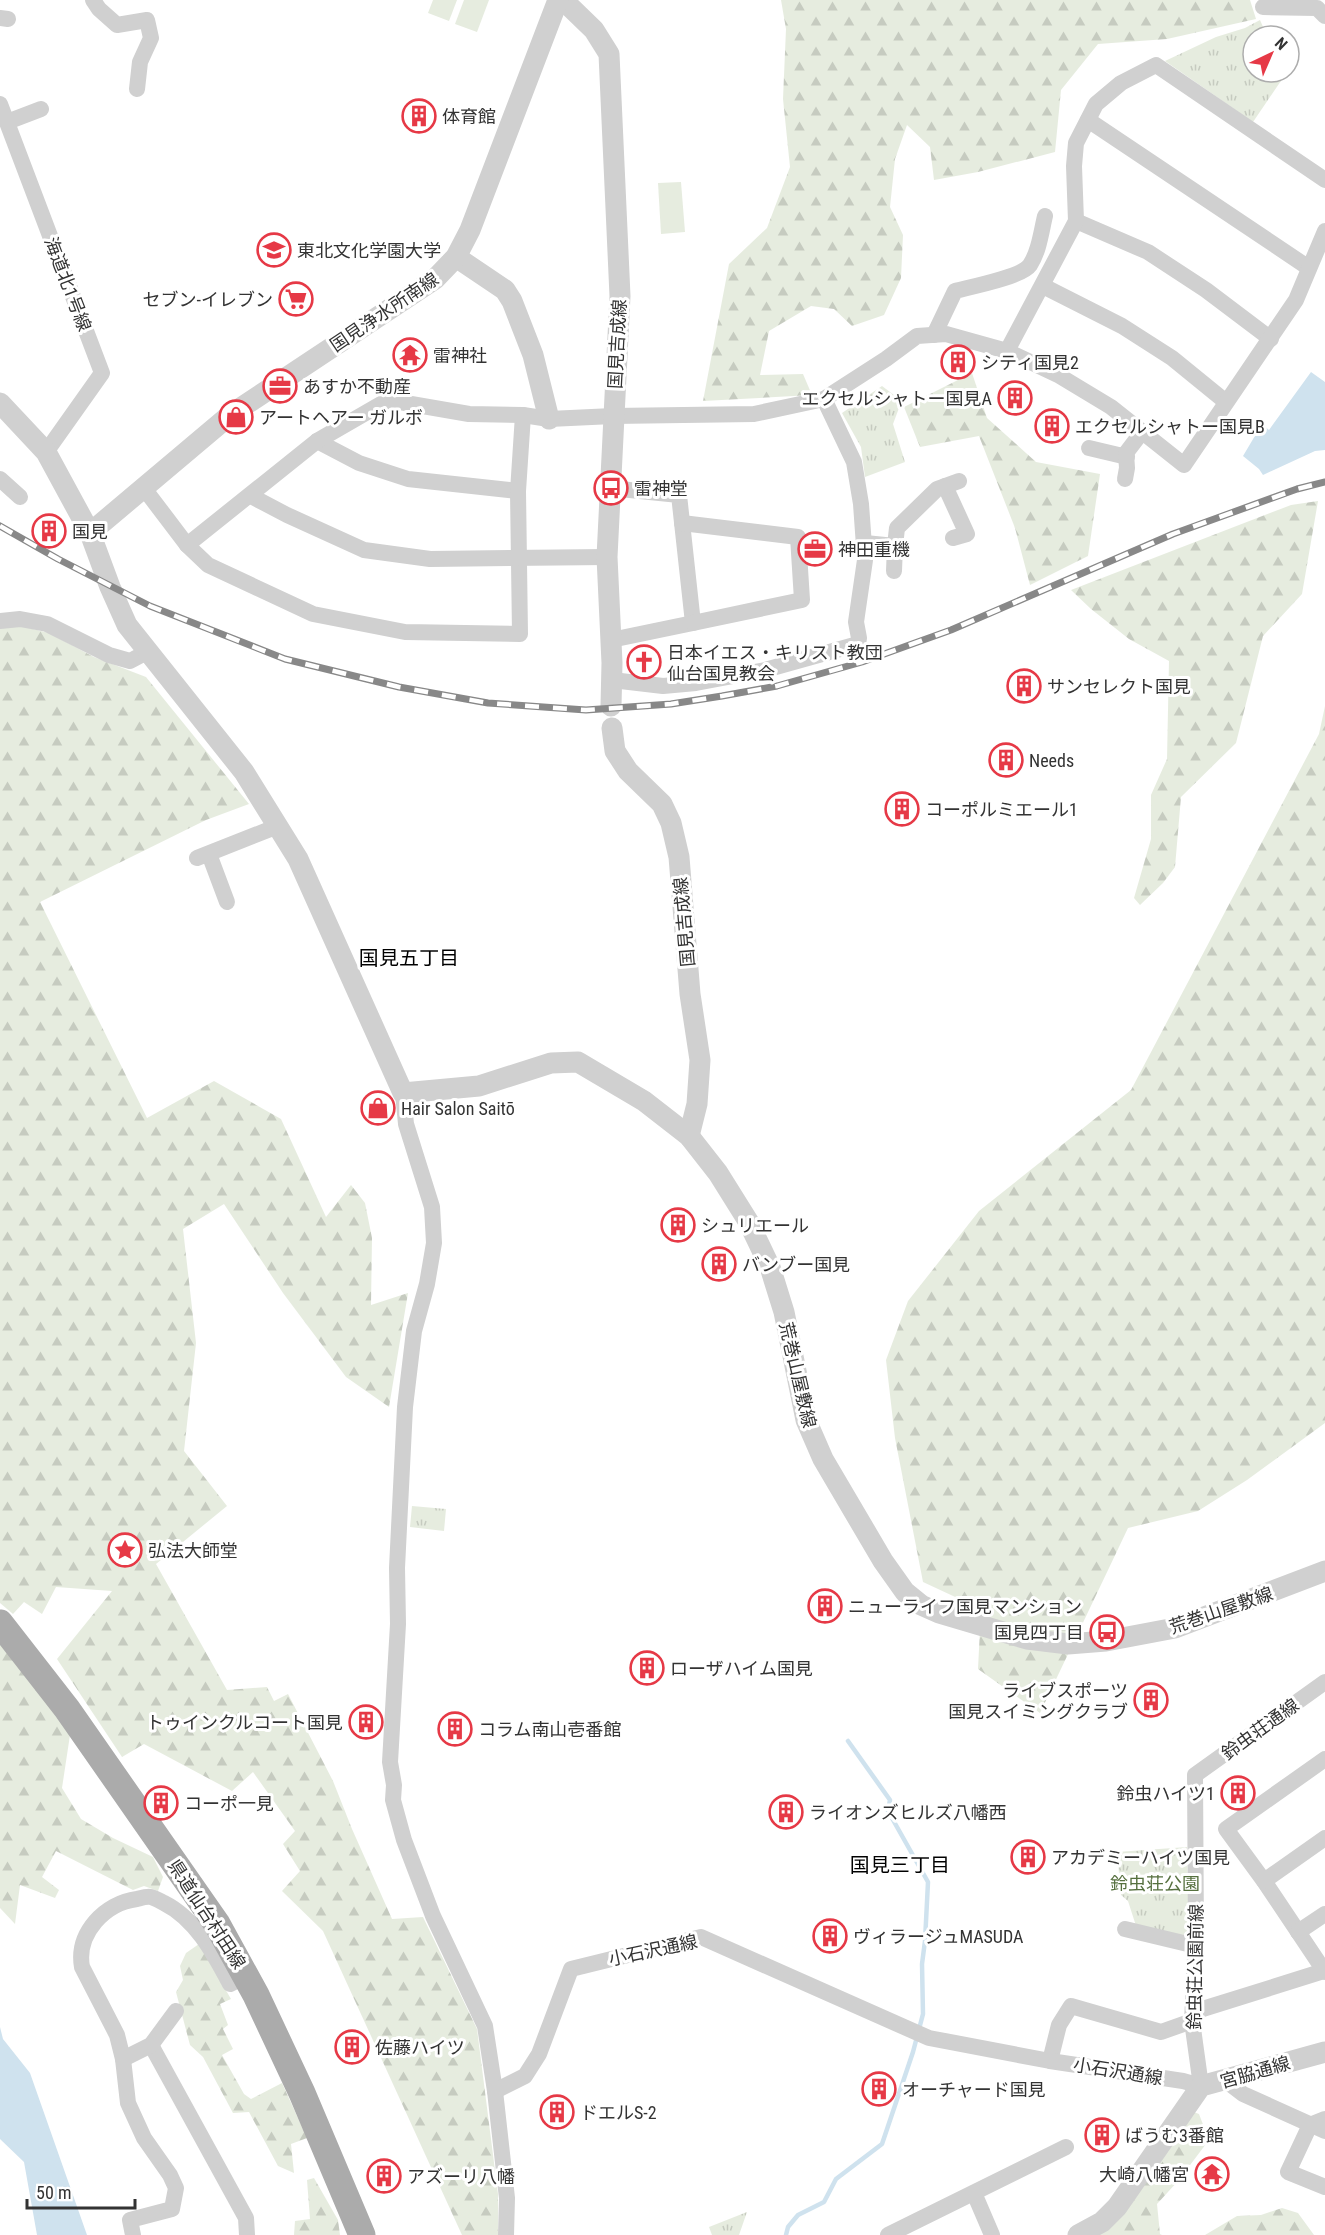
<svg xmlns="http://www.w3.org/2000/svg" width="1325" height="2235" font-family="'Roboto Condensed','Noto Sans JP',sans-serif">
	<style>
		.forest { fill: url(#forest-firs) }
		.park { fill: url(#park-tufts) }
		.garden { fill: #e6ecdf }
		.water { fill: #cfe2ee }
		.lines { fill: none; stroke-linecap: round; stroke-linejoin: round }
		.stream { stroke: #cfe2ee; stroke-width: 4.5 }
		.minor { stroke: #d0d0d0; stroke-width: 16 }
		.tertiary { stroke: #d0d0d0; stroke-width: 21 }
		.primary { stroke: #ababab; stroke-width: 27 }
		.rail-casing { stroke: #888; stroke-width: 7 }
		.rail { stroke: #fff; stroke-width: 4.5; stroke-dasharray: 14; stroke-linecap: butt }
		.labels { text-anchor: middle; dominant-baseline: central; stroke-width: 6; stroke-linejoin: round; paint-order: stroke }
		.poi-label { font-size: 18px; fill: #333; stroke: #fff; text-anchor: start }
		.street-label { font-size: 18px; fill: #333; stroke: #fff }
		.park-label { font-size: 18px; fill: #56703f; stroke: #fff }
		.neighbourhood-label { font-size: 20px; fill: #000; stroke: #fff }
	</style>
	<defs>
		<pattern id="forest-firs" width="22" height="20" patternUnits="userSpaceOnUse" patternTransform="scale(1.5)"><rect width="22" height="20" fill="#e6ecdf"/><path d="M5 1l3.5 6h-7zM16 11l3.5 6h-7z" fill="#c6cbc0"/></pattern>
		<pattern id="park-tufts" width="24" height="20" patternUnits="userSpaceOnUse" patternTransform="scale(1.5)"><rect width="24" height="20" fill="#e6ecdf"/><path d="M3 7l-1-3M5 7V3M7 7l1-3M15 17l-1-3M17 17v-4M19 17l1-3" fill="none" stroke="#c6cbc0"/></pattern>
	</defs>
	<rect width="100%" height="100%" fill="#fff"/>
	<g class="forest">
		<polygon points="781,0 1250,0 1256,19 1167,39 1098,44 1061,90 1055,152 978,172 934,180 930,147 907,125 895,159 890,207 903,235 901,278 884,315 852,326 834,309 811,306 769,331 760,375 803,374 812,395 703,401 729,264 767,228 790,167 783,99 786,29"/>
		<polygon points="972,373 987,418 1036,462 1100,474 1088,556 1030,585 1015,528 979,436 920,447 904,407"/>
		<polygon points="1318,501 1302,594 1263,636 1236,743 1181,797 1175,867 1163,883 1140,905 1134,898 1151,839 1151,795 1167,759 1169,661 1129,639 1091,609 1071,590 1291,505"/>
		<polygon points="21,626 49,633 94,657 146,677 249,804 206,820 40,902 147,1118 214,1081 281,1119 326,1217 351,1185 365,1203 372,1238 371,1305 408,1293 389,1407 346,1377 283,1293 224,1204 183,1229 196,1343 184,1451 227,1506 156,1564 227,1690 267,1687 274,1701 288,1694 333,1781 352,1829 392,1919 423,1917 477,2029 498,2194 498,2235 462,2235 323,1931 282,1891 300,1871 283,1844 295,1831 253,1772 232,1791 144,1744 122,1757 57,1659 112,1591 56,1587 42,1614 24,1602 13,1614 0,1603 0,628"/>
		<polygon points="1325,706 1325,1423 1247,1480 1198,1511 1128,1528 1040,1713 978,1669 981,1609 923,1582 895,1438 886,1360 908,1301 979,1211 1131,1090 1319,734"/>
		<polygon points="0,1635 70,1735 62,1788 81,1819 113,1838 153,1857 163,1877 158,1891 144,1886 133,1890 56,1851 42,1877 59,1890 55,1898 20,1885 15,1924 0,1908"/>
		<polygon points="199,1944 231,1999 220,2004 228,2025 223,2029 233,2049 222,2055 244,2094 251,2099 282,2083 307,2138 291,2144 294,2173 278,2166 249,2112 233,2113 203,2057 190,2045 176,1992 183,1980 180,1966 186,1953"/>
		<polygon points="1191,2111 1199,2114 1209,2140 1178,2181 1157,2204 1160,2234 1162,2235 1097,2235"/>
		<polygon points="314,2178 338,2220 340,2235 294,2235 295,2221 310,2219 307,2180"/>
		<polygon points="1282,2208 1298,2213 1314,2235 1205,2235 1237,2216 1261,2215"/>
	</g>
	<g class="park">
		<polygon points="1260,20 1267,36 1253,36 1253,72 1287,72 1253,122 1165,61 1216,37 1245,28"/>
		<polygon points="882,386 894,395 899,408 893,424 905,462 865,477 861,447 842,413"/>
		<polygon points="412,1506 446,1509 444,1531 410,1527"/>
		<polygon points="1187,1847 1189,1937 1137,1929 1128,1901 1121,1895 1117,1852"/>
		<polygon points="747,2212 739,2235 712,2235 709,2227"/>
	</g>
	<g class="garden">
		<polygon points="433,0 457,0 449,21 428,13"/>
		<polygon points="464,0 489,0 477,32 455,24"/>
		<polygon points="681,182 685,232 661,234 658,183"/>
	</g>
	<g class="water">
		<polygon points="1311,372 1325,382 1325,450 1315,451 1263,475 1259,469 1243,456 1262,424 1269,430"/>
		<polygon points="0,2027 3,2039 30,2073 87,2235 37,2235 24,2162 0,2139"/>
	</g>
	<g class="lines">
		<polyline class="stream" points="786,2235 788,2227 798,2215 824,2202 836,2179 882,2144 913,2052 923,2014 922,1964 925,1941 928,1882 888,1811 890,1800 848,1741"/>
		<g class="minor">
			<polyline points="93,0 99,9 117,25 147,20 151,38 140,62 137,89"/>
			<polyline points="1263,7 1317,8 1325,16"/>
			<polyline points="0,18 8,19"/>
			<polyline points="0,104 102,373 46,452"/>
			<polyline points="1088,120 1309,268"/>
			<polyline points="7,122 41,109"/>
			<polyline points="1076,221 1148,252 1206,290 1271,339"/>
			<polyline points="1043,286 1122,326 1172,358 1226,402"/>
			<path d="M934,335L955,291C970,287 1022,277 1030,265C1039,251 1041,233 1045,216"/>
			<polyline points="1007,351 1076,221 1074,166 1076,143 1096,104 1121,83 1156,65 1325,180"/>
			<polyline points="317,441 359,463 408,479 518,491"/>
			<polyline points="1089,448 1127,457"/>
			<polyline points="0,479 20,497"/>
			<polyline points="1125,479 1127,468 1126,453 1142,432"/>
			<polyline points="945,486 967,534 953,538"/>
			<polyline points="143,487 187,545 208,565 313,614 405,632 520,634 518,491 523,415"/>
			<polyline points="610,488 679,495 693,623 611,640"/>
			<polyline points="251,496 287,515 364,550 430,559 607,557"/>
			<polyline points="682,523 798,537 802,600 693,623"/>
			<polyline points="865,543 895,546 897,528 937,489 959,481"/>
			<polyline points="187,545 317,441 388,400 469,414 523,415 549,419 613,416 754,414 824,399 886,359 917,336 946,334 1007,351 1058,375 1111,407 1184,465 1296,300 1325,231"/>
			<polyline points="894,571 895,546"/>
			<polyline points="0,621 20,619 47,624 109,655 130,661 147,652"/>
			<polyline points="612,680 663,686 696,683 765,670 858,644 859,638 856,622 865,560 861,504 854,462 824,399"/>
			<polyline points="209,854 227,902"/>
			<polyline points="197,858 278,826"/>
			<polyline points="403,1093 406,1124 432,1207 434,1243 427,1284 414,1331 405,1407 397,1568 398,1624 390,1762 394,1785 393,1800 404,1840 433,1916 485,2026 495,2091 507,2198 506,2235"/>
			<polyline points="1325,1759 1226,1829 1264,1881 1325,1972"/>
			<polyline points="1264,1881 1325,1838"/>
			<polyline points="1125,1929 1196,1946"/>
			<polyline points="1298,1932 1325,1914"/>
			<polyline points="1193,2012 1324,1971"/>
			<polyline points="151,2045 246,2218 247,2235"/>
			<polyline points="123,2059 151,2045 176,2011"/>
			<polyline points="1050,2061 1059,2025 1071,2006 1161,2032 1192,2021"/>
			<polyline points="1226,2081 1243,2094 1325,2131"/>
			<polyline points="495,2091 525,2076 539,2054 571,1969 701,1937 929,2038 1050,2061 1183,2081 1201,2086 1192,2021 1196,1936 1195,1775 1325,1682"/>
			<polyline points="1325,2119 1310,2125 1288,2172 1325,2187"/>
			<polyline points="974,2193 992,2235"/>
			<path d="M133,2235L130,2220L172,2209L176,2188L170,2175L144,2138L128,2103L123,2059L117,2035L82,1967C76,1933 105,1903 137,1899C141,1898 147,1896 151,1897C155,1898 160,1901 164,1903C196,1919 214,1954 230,1984L246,1976"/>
			<polyline points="888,2235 1066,2147"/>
		</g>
		<g class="tertiary">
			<polyline points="563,0 594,30 609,54 620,296 607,557 612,663 611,706"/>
			<polyline points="456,257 505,290 512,301 533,355 549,419"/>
			<polyline points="0,403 46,452 90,533 110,587 127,625 244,772 298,859 403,1093 479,1086 551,1063 578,1062 644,1101 689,1136 718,1173 748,1221 770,1267 784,1312 806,1420 823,1459 883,1561 905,1592 921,1605 939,1613 1027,1639 1068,1644 1106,1641 1175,1628 1325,1571"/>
			<polyline points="90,533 230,415 435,279 456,257 470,230 558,0"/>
			<polyline points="612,728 615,751 628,771 662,804 671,823 679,857 690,994 700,1060 697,1104 689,1136"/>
			<polyline points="1078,2235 1102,2222 1117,2207 1201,2086 1325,2052"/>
		</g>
		<polyline class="primary" points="0,1623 67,1709 217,1924 256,1995 302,2093 362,2235"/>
		<defs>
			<polyline id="rail" points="0,526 58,559 150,606 285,659 399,687 488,703 586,710 671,704 722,696 777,686 862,662 951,630 1173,534 1297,489 1325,482"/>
		</defs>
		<use href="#rail" class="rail-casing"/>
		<use href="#rail" class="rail"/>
	</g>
	<defs>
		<symbol id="building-ring" viewBox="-11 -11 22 22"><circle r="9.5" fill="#fff" stroke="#e63946" stroke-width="1.5"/><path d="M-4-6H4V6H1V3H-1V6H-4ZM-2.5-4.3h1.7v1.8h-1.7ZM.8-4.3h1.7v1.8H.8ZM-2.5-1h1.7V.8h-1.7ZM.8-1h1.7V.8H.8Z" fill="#e63946"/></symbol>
		<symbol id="school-ring" viewBox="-11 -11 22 22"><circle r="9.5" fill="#fff" stroke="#e63946" stroke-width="1.5"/><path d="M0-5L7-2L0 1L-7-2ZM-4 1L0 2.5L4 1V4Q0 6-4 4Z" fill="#e63946"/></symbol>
		<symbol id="supermarket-ring" viewBox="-11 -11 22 22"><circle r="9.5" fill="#fff" stroke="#e63946" stroke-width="1.5"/><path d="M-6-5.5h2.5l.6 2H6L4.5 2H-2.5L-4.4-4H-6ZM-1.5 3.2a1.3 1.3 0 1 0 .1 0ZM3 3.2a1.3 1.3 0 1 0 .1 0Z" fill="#e63946"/></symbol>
		<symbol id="temple-ring" viewBox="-11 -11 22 22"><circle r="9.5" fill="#fff" stroke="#e63946" stroke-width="1.5"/><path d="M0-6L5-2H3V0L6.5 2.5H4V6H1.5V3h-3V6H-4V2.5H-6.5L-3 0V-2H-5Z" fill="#e63946"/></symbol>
		<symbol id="office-ring" viewBox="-11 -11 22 22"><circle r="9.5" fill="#fff" stroke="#e63946" stroke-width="1.5"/><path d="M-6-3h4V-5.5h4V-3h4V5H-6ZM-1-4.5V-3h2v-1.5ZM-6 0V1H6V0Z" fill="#e63946"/></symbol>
		<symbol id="shop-ring" viewBox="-11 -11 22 22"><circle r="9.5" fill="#fff" stroke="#e63946" stroke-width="1.5"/><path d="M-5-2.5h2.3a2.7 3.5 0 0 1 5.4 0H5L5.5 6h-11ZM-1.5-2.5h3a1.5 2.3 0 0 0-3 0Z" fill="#e63946"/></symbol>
		<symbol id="bus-ring" viewBox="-11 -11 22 22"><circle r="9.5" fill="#fff" stroke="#e63946" stroke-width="1.5"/><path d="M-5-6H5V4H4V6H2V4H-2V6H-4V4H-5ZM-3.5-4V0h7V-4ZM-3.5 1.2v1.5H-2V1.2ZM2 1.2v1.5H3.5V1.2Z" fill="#e63946"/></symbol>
		<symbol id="church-ring" viewBox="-11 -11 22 22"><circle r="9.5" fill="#fff" stroke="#e63946" stroke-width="1.5"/><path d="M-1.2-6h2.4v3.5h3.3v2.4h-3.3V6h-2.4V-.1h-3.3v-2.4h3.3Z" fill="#e63946"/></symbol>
		<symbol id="sight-ring" viewBox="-11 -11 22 22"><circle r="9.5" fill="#fff" stroke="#e63946" stroke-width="1.5"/><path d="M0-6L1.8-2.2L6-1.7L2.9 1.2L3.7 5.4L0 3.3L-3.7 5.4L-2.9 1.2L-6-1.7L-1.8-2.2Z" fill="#e63946"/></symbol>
	</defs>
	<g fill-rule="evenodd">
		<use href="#building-ring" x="400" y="97" width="38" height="38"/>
		<use href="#school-ring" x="255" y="231" width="38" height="38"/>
		<use href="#supermarket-ring" x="277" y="280" width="38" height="38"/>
		<use href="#temple-ring" x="391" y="336" width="38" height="38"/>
		<use href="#building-ring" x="939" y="343" width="38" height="38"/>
		<use href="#office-ring" x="261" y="367" width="38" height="38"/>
		<use href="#building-ring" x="996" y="379" width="38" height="38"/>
		<use href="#shop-ring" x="217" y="398" width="38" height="38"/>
		<use href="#building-ring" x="1033" y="407" width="38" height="38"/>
		<use href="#bus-ring" x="592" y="469" width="38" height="38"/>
		<use href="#building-ring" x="30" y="512" width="38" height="38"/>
		<use href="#office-ring" x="796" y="530" width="38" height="38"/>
		<use href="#church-ring" x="625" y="643" width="38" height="38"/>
		<use href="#building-ring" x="1005" y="667" width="38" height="38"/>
		<use href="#building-ring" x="987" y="741" width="38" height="38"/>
		<use href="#building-ring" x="883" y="790" width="38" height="38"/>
		<use href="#shop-ring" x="359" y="1089" width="38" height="38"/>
		<use href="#building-ring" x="659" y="1206" width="38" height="38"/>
		<use href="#building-ring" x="700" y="1245" width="38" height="38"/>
		<use href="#sight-ring" x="106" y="1531" width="38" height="38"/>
		<use href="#building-ring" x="806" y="1587" width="38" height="38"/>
		<use href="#bus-ring" x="1088" y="1613" width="38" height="38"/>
		<use href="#building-ring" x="628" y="1649" width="38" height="38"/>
		<use href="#building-ring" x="1132" y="1681" width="38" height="38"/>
		<use href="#building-ring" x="347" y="1703" width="38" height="38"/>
		<use href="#building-ring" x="436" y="1710" width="38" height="38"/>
		<use href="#building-ring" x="1219" y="1774" width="38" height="38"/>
		<use href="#building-ring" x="142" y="1784" width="38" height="38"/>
		<use href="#building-ring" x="767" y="1793" width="38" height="38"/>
		<use href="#building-ring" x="1009" y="1838" width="38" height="38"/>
		<use href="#building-ring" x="811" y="1917" width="38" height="38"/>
		<use href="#building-ring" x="333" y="2028" width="38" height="38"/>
		<use href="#building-ring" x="860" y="2070" width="38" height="38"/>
		<use href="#building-ring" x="538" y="2093" width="38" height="38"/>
		<use href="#building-ring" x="1083" y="2116" width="38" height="38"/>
		<use href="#temple-ring" x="1193" y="2155" width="38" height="38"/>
		<use href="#building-ring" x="365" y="2157" width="38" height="38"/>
	</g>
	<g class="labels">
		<g class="poi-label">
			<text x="442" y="116">体育館</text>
			<text x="297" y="250">東北文化学園大学</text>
			<text x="273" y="299" text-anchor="end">セブン-イレブン</text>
			<text x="433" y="355">雷神社</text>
			<text x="981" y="362">シティ国見2</text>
			<text x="303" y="386">あすか不動産</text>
			<text x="992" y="398" text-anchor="end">エクセルシャトー国見A</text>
			<text x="259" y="417">アートヘアー ガルボ</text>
			<text x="1075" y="426">エクセルシャトー国見B</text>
			<text x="634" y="488">雷神堂</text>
			<text x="72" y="531">国見</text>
			<text x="838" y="549">神田重機</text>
			<text x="667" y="652">日本イエス・キリスト教団<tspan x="667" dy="21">仙台国見教会</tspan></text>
			<text x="1047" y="686">サンセレクト国見</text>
			<text x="1029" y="760">Needs</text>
			<text x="925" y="809">コーポルミエール1</text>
			<text x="401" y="1108">Hair Salon Saitō</text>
			<text x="701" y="1225">シュリエール</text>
			<text x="742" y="1264">バンブー国見</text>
			<text x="148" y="1550">弘法大師堂</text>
			<text x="848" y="1606">ニューライフ国見マンション</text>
			<text x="1084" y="1632" text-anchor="end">国見四丁目</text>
			<text x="670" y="1668">ローザハイム国見</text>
			<text x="1128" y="1690" text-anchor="end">ライブスポーツ<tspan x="1128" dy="21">国見スイミングクラブ</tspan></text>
			<text x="343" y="1722" text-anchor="end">トゥインクルコート国見</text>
			<text x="478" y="1729">コラム南山壱番館</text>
			<text x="1215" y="1793" text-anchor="end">鈴虫ハイツ1</text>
			<text x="184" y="1803">コーポ一見</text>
			<text x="809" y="1812">ライオンズヒルズ八幡西</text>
			<text x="1051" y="1857">アカデミーハイツ国見</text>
			<text x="853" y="1936">ヴィラージュMASUDA</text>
			<text x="375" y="2047">佐藤ハイツ</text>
			<text x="902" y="2089">オーチャード国見</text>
			<text x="580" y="2112">ドエルS-2</text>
			<text x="1125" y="2135">ばうむ3番館</text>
			<text x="1189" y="2174" text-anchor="end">大崎八幡宮</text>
			<text x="407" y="2176">アズーリ八幡</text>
		</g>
		<g class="street-label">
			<text transform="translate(68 284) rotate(69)">海道北1号線</text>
			<text transform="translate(384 312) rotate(-34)">国見浄水所南線</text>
			<text transform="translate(617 344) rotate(-87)">国見吉成線</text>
			<text transform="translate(684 922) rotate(-95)">国見吉成線</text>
			<text transform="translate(798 1375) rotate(77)">荒巻山屋敷線</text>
			<text transform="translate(1221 1610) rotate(-19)">荒巻山屋敷線</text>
			<text transform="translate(1260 1729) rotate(-36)">鈴虫荘通線</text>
			<text transform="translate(207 1914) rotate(57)">県道仙台村田線</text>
			<text transform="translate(653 1950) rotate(-12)">小石沢通線</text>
			<text transform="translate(1195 1967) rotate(-89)">鈴虫荘公園前線</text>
			<text transform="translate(1118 2071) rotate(9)">小石沢通線</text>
			<text transform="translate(1255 2072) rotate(-16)">宮脇通線</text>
		</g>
		<g class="park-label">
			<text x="1155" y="1883">鈴虫荘公園</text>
		</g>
		<g class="neighbourhood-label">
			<text x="409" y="958">国見五丁目</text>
			<text x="900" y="1865">国見三丁目</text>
		</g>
	</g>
	<g transform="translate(1271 54) rotate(44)"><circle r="28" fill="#ffffff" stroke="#adadad" stroke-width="1.5"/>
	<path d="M0-4.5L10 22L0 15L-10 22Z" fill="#e63946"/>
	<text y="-9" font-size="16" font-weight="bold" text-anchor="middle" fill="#333333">N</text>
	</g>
	<path d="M27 2199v9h108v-9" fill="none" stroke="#333333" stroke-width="3"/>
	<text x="36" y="2199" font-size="18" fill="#333333" stroke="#ffffff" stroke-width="4.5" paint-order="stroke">50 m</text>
</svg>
